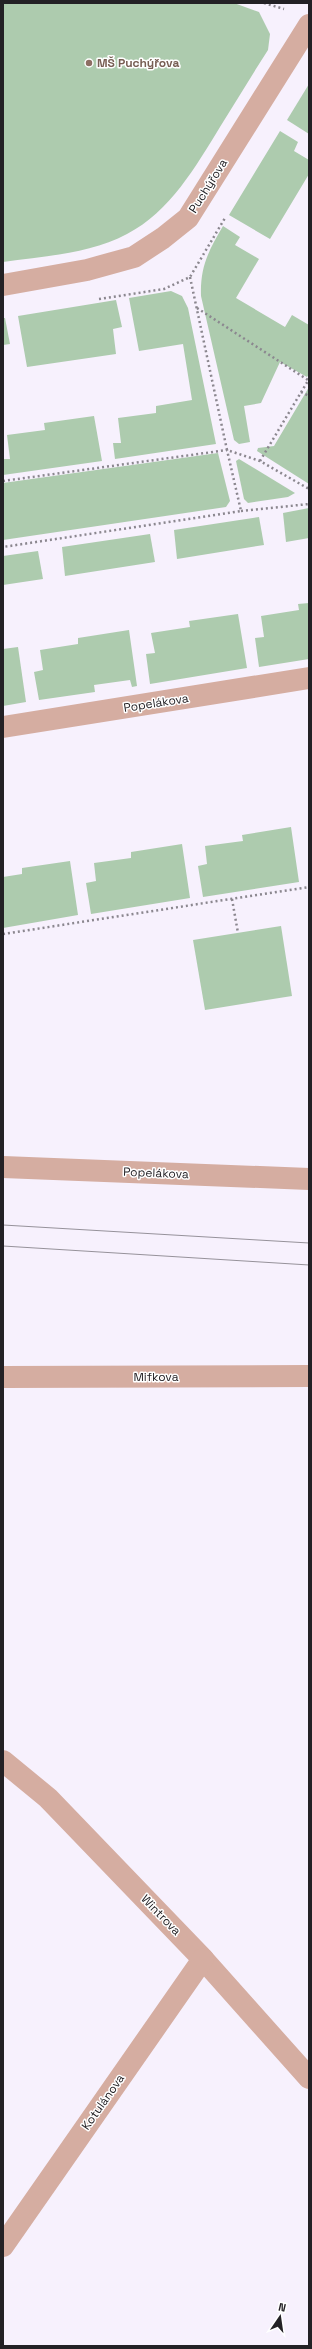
<svg xmlns="http://www.w3.org/2000/svg" width="312" height="2349" font-family="'Space Grotesk',sans-serif">
	<style>
		.green { fill: #adcbae }
		.lines { fill: none; stroke-linecap: round; stroke-linejoin: round }
		.path { stroke: #8b878f; stroke-width: 2.5; stroke-dasharray: 2 3; stroke-linecap: butt }
		.minor { stroke: #d5ada1; stroke-width: 22 }
		.tertiary { stroke: #d5ada1; stroke-width: 22 }
		.tram { stroke: #96929a; stroke-width: 1 }
		.education-dot { fill: #8d6e63; stroke: #fff; stroke-width: 1.5 }
		.labels { text-anchor: middle; dominant-baseline: central; stroke-width: 3; stroke-linejoin: round; paint-order: stroke }
		.education-label { font-size: 12px; font-weight: bold; fill: #785e54; stroke: #fff; text-anchor: start }
		.street-label { font-size: 12px; fill: #232125; stroke: #fff }
	</style>
	<rect width="100%" height="100%" fill="#f7f1fd"/>
	<g class="green">
		<path d="M3,3H234L259,12L270,34L268,50C252,75 236,101 220,127C196,166 170,212 127,234C90,254 44,256 3,262Z"/>
		<polygon points="309,84 309,134 287,120"/>
		<polygon points="280,131 298,142 294,151 309,160 309,174 270,239 229,215"/>
		<path d="M223,226L240,237L235,245L259,259L236,298L285,327L292,315L309,325V374L307,377L280,362L261,403L244,406L250,442L239,444L234,440L201,296C200,266 209,250 223,226Z"/>
		<polygon points="171,291 182,296 188,308 216,444 115,459 113,443 121,443 118,418 156,413 156,406 192,400 183,344 139,351 129,298"/>
		<polygon points="116,300 122,327 113,329 116,354 27,367 18,316"/>
		<polygon points="3,318 5,318 10,344 3,345"/>
		<polygon points="309,387 309,484 257,451 258,448 274,446"/>
		<polygon points="94,416 102,461 3,475 3,459 10,459 7,435 45,430 44,423"/>
		<polygon points="218,453 230,501 226,507 3,540 3,483"/>
		<polygon points="239,459 295,493 288,497 248,503 244,499 236,461"/>
		<polygon points="309,508 309,538 286,542 283,513"/>
		<polygon points="259,517 264,545 177,559 174,530"/>
		<polygon points="150,534 155,562 65,576 62,547"/>
		<polygon points="38,551 43,579 3,585 3,556"/>
		<polygon points="309,603 309,659 259,667 255,638 264,637 261,616 299,610 298,604"/>
		<polygon points="238,614 247,668 150,684 146,654 155,653 151,633 190,627 189,621"/>
		<polygon points="129,630 137,686 132,687 130,680 94,685 95,692 39,700 34,672 43,670 40,650 78,644 78,638"/>
		<polygon points="18,647 26,702 3,706 3,649"/>
		<polygon points="291,827 299,882 203,897 198,866 207,864 205,846 243,841 242,835"/>
		<polygon points="182,844 190,898 91,914 86,883 96,881 94,863 131,858 131,852"/>
		<polygon points="70,861 78,915 3,928 3,877 22,874 22,868"/>
		<polygon points="281,926 292,996 205,1010 193,940"/>
	</g>
	<g class="lines">
		<g class="path">
			<polyline points="264,3 284,9"/>
			<polyline points="190,277 227,450 260,461 309,489"/>
			<polyline points="99,299 164,289 190,277 225,218"/>
			<polyline points="197,308 308,380"/>
			<polyline points="301,392 309,396"/>
			<polyline points="260,461 309,379"/>
			<polyline points="3,481 227,450 241,511 3,547"/>
			<polyline points="241,511 309,504"/>
			<polyline points="232,899 238,933"/>
			<polyline points="3,934 309,887"/>
		</g>
		<g class="minor">
			<polyline points="3,285 87,270 134,257 163,238 188,218 309,25"/>
			<polyline points="3,727 309,678"/>
			<polyline points="3,1167 309,1179"/>
			<polyline points="3,1761 48,1798 203,1959 309,2078"/>
			<polyline points="3,2246 203,1959"/>
		</g>
		<polyline class="tertiary" points="3,1377 309,1376"/>
		<g class="tram">
			<polyline points="3,1225 309,1243"/>
			<polyline points="3,1246 309,1265"/>
		</g>
	</g>
	<circle class="education-dot" cx="89" cy="63" r="4"/>
	<g class="labels">
		<g class="education-label">
			<text x="97" y="63">MŠ Puchýřova</text>
		</g>
		<g class="street-label">
			<text transform="translate(208 186) rotate(-58)">Puchýřova</text>
			<text transform="translate(156 703) rotate(-9)">Popelákova</text>
			<text transform="translate(156 1173) rotate(2)">Popelákova</text>
			<text x="156" y="1377">Mifkova</text>
			<text transform="translate(161 1915) rotate(46)">Wintrova</text>
			<text transform="translate(103 2102) rotate(-55)">Kotulánova</text>
		</g>
	</g>
	<rect width="312" height="2349" fill="none" stroke="#232125" stroke-width="8"/>
	<g transform="translate(280 2317) rotate(13)" stroke="#ffffff" stroke-width="3" paint-order="stroke">
	<path d="M0-3L7 15L0 10L-7 15Z" fill="#232125"/>
	<text y="-6" font-size="11" font-weight="bold" text-anchor="middle" fill="#232125">N</text>
	</g>
</svg>
